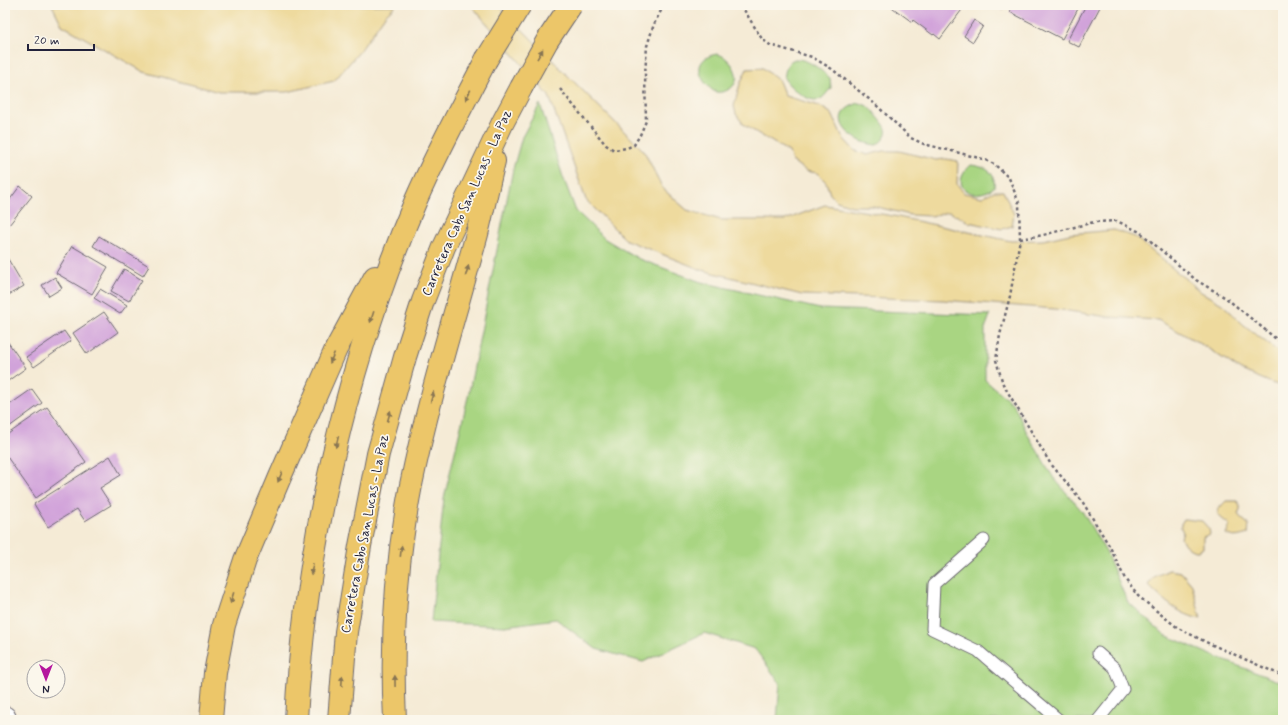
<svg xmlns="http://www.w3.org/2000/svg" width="1288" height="725" font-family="Mynerve,sans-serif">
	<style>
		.green { fill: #a9d582; stroke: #667c5e }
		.sand { fill: #eeda9e; stroke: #887e6c }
		.building { fill: #d1a3da }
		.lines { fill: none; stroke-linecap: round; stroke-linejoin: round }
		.service-casing { stroke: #6c6871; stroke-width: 13 }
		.minor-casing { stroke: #6c6871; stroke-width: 23 }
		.trunk-casing { stroke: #6c6871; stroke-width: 24 }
		.path { stroke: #6c6871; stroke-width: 2.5; stroke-dasharray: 3 3; stroke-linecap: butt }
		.service { stroke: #fff; stroke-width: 11 }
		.minor { stroke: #fff; stroke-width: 21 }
		.trunk { stroke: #ecc669; stroke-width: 22 }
		.trunk-bridge-casing { stroke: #6c6871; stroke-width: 24; stroke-linecap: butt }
		.trunk-bridge { stroke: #ecc669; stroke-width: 22 }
		.oneway { fill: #877452 }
		.labels { text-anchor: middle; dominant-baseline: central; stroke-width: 3.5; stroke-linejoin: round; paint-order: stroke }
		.street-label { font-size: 13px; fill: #22223b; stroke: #fbf7ec }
	</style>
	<rect width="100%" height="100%" fill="#fbf7ec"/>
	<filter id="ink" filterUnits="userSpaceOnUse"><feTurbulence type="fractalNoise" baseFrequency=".025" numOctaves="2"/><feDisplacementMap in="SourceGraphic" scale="8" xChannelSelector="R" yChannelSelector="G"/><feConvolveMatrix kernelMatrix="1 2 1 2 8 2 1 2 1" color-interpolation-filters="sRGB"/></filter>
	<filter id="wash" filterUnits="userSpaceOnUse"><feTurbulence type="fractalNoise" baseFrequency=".012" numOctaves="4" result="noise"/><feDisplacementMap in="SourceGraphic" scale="16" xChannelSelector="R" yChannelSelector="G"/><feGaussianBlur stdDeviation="0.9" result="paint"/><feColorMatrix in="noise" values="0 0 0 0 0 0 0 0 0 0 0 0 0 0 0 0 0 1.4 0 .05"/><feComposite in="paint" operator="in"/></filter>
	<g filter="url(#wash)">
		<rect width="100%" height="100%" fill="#f5ebd6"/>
		<g class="green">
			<path d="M718,54C731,58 744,78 731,88C727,91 721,93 716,92C712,91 709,87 706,84C694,69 700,56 718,54Z"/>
			<path d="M795,59C810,59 819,69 830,78L831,88C828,91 825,96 822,98C811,106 789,87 784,78C786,69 786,62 795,59Z"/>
			<path d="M859,103C869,106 870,107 877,116C887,128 892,133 877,145C852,144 821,115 859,103Z"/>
			<polygon points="540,104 563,177 576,211 605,239 639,259 701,282 820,309 990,315 985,329 985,380 1014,405 1028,435 1053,477 1082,511 1106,552 1127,601 1165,635 1223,660 1283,683 1283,720 777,720 780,683 755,649 704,633 643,662 596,649 556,619 505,626 431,622 444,498 468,397 513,169 522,137"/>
			<path d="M971,165C985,167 996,171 994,187C974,203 946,187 971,165Z"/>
		</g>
		<g class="sand">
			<polygon points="52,5 396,5 386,14 360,51 334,81 287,92 219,92 144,72 62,25"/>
			<polygon points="471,5 498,5 563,71 644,151 663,189 687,210 721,220 785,220 825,205 893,216 1011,241 1043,240 1070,234 1114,230 1135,237 1201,292 1222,304 1244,325 1276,350 1283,352 1283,383 1274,384 1241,370 1201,344 1158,320 1109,317 1055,309 943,300 802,295 702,270 626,240 586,200 549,96"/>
			<polygon points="763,68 779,81 785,96 820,106 832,114 843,138 854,150 867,155 884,151 899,151 936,160 946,159 958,161 957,184 964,193 982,197 994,191 1003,191 1014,214 1012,226 1002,229 968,222 962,218 949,212 931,216 910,215 873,206 852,206 837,201 830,194 826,182 817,173 806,171 792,161 789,152 744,125 736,114 734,106 740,84 747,69"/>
			<path d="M1226,501H1237C1241,506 1241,509 1238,514C1243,523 1251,520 1248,534C1240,536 1234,539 1226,534L1229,527V524C1216,514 1213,514 1226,501Z"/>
			<path d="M1184,519L1202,521L1209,529L1210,534L1203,537V548L1198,551C1190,551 1184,545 1181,538L1183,532L1181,528V524Z"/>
			<path d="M1169,570L1181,572L1192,585L1201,619C1179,615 1163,600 1148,585L1154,577Z"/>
		</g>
		<g id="blocks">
			<g class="building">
				<polygon points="889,5 961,5 964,7 940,39 934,34 933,35 913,20 912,22"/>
				<polygon points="992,5 1005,5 1002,10"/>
				<polygon points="1013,5 1080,5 1062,39 1010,12"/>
				<polygon points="1086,5 1101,5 1079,47 1067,41"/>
				<polygon points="974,20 983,26 973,42 964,36"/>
				<polygon points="20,186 32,196 5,230 5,206"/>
				<polygon points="99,236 149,266 143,276 93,246"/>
				<polygon points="72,246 108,267 92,294 56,273"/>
				<polygon points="5,254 24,286 5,297"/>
				<polygon points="124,269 142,280 129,301 111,291"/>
				<polygon points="55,277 62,288 49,296 42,285"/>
				<polygon points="100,289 127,305 120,314 94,298"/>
				<polygon points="104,312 118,332 87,354 73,333"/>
				<polygon points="64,331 71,341 34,367 26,357"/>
				<polygon points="5,338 26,368 5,383"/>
				<polygon points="32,389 42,403 5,430 5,408"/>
				<polygon points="47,407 86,462 36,498 5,454 5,436"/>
				<polygon points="110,456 121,475 100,488 111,505 85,521 77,509 48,527 34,504"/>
			</g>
		</g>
	</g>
	<g filter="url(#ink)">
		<use href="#blocks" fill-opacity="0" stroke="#6c6871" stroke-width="1"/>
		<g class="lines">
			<defs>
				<g id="service">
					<polyline points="984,540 934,584 932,629 978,651 1059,720"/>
					<polyline points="1098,653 1115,668 1123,689 1098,720"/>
				</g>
				<polyline id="minor" points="5,717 6,720"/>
				<g id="trunk">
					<polyline points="211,720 215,673 224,625 245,560 280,477 336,349 375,277"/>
					<path d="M296,720C305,545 347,361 416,200C437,152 462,106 486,60"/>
					<polyline points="339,720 346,632 360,546 378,454 405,357 423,301 444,247 503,122 521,88"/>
					<path d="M395,720C391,642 396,562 411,485C428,401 454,318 477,234C483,210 488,185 494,161"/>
				</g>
			</defs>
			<use href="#service" class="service-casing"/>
			<use href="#minor" class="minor-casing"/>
			<use href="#trunk" class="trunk-casing"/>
			<g class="path">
				<polyline points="741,5 762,39 770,45 812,57 832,69 875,104 911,138 924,144 983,159 994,164 1009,178 1019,203 1020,239 1010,296 1000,335 996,360 1003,384 1050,463 1082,501 1110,547 1125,579 1138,596 1178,628 1206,642 1283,676"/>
				<polyline points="560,89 606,145 614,150 627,148 634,145 640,135 646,121 645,74 647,46 654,24 664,5"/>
				<polyline points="1020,239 1043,235 1094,222 1117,221 1140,232 1196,280 1226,298 1275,338 1283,342"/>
			</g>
			<use href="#service" class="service"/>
			<use href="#minor" class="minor"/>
			<use href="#trunk" class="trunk"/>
			<defs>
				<g id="trunk-bridge">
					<polyline points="486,60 520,5"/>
					<polyline points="521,88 547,41 571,5"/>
				</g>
			</defs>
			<use href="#trunk-bridge" class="trunk-bridge-casing"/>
			<use href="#trunk-bridge" class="trunk-bridge"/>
		</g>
		<defs><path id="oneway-solid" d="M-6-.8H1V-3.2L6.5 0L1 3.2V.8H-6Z"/></defs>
		<g class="oneway">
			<use href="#oneway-solid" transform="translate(540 54) rotate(-60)"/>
			<use href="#oneway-solid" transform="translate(468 95) rotate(117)"/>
			<use href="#oneway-solid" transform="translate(467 271) rotate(-74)"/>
			<use href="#oneway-solid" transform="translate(372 317) rotate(108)"/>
			<use href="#oneway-solid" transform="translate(332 358) rotate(114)"/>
			<use href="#oneway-solid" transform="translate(432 397) rotate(-75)"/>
			<use href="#oneway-solid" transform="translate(389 416) rotate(-74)"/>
			<use href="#oneway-solid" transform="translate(337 442) rotate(104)"/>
			<use href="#oneway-solid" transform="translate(280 477) rotate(113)"/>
			<use href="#oneway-solid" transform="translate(401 551) rotate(-83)"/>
			<use href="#oneway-solid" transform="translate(312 569) rotate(100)"/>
			<use href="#oneway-solid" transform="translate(232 598) rotate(107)"/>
			<use href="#oneway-solid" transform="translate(342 681) rotate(-86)"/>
			<use href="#oneway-solid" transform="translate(395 681) rotate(-91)"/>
		</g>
	</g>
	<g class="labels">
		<g class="street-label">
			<text transform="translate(467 203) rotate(-66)">Carretera Cabo San Lucas - La Paz</text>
			<text transform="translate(365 534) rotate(-79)">Carretera Cabo San Lucas - La Paz</text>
		</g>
	</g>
	<rect width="1288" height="725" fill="none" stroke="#fbf7ec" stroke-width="20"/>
	<g transform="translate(46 679) rotate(180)"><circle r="19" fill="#fbf7ec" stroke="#a4a2a5"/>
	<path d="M0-3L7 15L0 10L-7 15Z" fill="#b5179e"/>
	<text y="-6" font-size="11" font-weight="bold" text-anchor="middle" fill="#22223b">N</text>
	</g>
	<path d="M28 44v6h66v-6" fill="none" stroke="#22223b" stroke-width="2"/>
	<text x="34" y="44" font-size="12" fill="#22223b" stroke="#fbf7ec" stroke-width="3" paint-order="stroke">20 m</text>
</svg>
